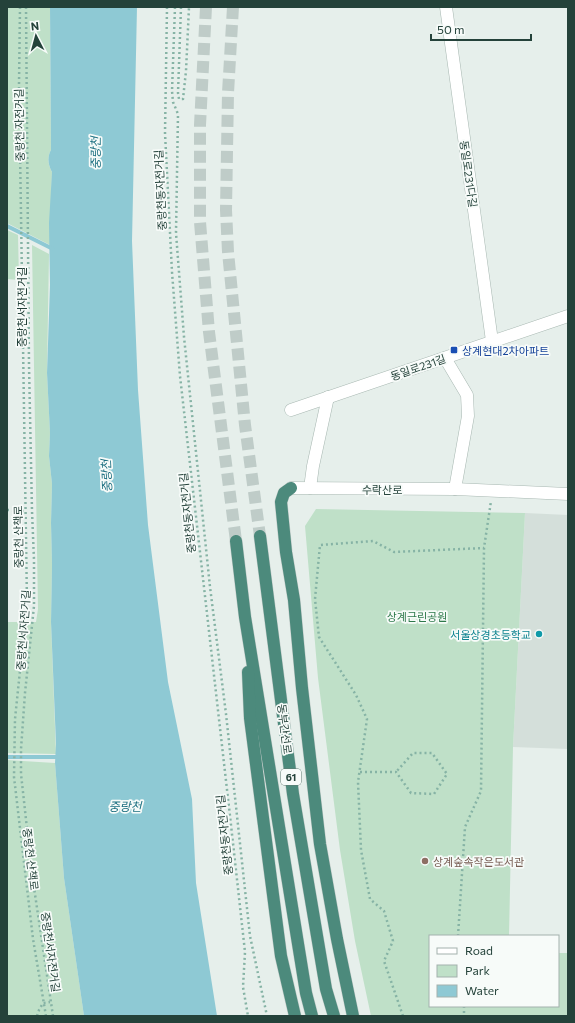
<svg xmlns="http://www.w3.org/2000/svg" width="575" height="1023" font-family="Commissioner,'Noto Sans KR',sans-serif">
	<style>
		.built { fill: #d4dfda }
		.green { fill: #bfe0c8 }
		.water { fill: #8ec9d4 }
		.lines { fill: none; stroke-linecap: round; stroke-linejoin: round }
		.stream { stroke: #8ec9d4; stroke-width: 4 }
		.trunk-tunnel { stroke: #bfccc8; stroke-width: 12; stroke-dasharray: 12 6; stroke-linecap: butt }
		.minor-casing { stroke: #a8b8b2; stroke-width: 13 }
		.tertiary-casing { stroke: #a8b8b2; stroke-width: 13 }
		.trunk-casing { stroke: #c2cac8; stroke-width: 13 }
		.path { stroke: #86b3a5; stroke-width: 2.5; stroke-dasharray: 2 3; stroke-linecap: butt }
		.minor { stroke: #fff; stroke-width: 12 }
		.tertiary { stroke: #fff; stroke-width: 12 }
		.trunk { stroke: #4c8a7c; stroke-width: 12 }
		.transit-dot { fill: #1a4fb4; stroke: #f7fbf9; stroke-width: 1.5 }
		.culture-dot { fill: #0f9aa8; stroke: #f7fbf9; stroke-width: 1.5 }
		.education-dot { fill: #8d6e63; stroke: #f7fbf9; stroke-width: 1.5 }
		.labels { text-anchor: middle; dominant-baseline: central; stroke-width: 3.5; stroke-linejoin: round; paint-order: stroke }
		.shield { fill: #f7fbf9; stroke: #637a73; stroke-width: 1 }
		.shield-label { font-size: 10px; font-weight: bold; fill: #24423a }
		.street-label { font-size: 11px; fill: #24423a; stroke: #f7fbf9 }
		.transit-label { font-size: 11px; fill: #164399; stroke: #f7fbf9; text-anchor: start }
		.park-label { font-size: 11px; fill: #2d7a4b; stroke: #f7fbf9 }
		.culture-label { font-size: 11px; fill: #0d838f; stroke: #f7fbf9; text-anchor: end }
		.education-label { font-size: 11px; fill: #785e54; stroke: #f7fbf9; text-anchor: start }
		.water-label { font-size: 12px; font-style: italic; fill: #1c6f80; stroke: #f7fbf9 }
	</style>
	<rect width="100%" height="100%" fill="#e6efeb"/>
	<polygon class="built" points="525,513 568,515 568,749 513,747"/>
	<g class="green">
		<path d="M7,7H50L51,150C47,157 48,165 52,172L50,245L7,223Z"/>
		<polygon points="7,230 18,235 19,280 7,279"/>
		<polygon points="32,245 49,254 47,373 50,433 49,456 52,484 51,523 52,565 51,622 56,754 7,753 7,622 36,622 38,609"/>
		<polygon points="316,509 525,513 513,747 509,936 430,936 430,1006 558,1006 558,953 568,953 568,1016 371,1016 355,941 340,850 318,678 305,526"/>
		<polygon points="7,760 55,763 64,878 84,1016 7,1016"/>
	</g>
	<path class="water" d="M50,7H137L132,241L138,390L148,525L168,682L192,799L196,883L217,1016H84L64,878L55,763L56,744L51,622L52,565L51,523L52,484L49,456L50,433L47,373L50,285L49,223L52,172C48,165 47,157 51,150Z"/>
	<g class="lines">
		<g class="stream">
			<polyline points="7,226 53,249"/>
			<polyline points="7,757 61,757"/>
		</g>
		<g class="trunk-tunnel">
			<polyline points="206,7 200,125 200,222 209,332 236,541"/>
			<polyline points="233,7 228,93 226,210 228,252 245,425 260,536"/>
		</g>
		<defs>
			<g id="minor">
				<polyline points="446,7 492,341"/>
				<polyline points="445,358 467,395 468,416 455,489"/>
				<polyline points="291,410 568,316"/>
				<polyline points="310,488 313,466 328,397"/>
			</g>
			<polyline id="tertiary" points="291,488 455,489 568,494"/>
			<g id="trunk">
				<polyline points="291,488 284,493 281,502 286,552 294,600 302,688 320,844 337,939 353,1016"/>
				<polyline points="260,536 293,794 326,989 334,1016"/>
				<polyline points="236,541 245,617 306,993 312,1016"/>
				<polyline points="248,672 250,718 281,956 295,1016"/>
			</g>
		</defs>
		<use href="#minor" class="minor-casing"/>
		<use href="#tertiary" class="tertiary-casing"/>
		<use href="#trunk" class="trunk-casing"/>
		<g class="path">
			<polyline points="20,7 19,85 27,603 15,719 14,777 33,939 46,1016"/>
			<polyline points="26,7 29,365 32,511 34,560 34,606 25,693 21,749 21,774 32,874 53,1016"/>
			<polyline points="167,7 165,133 172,272 180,376 230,816 245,952 243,987 248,1016"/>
			<polyline points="175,7 172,91 173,102 178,114 176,233 184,337 210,587 226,714 250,936 267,1016"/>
			<polyline points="181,7 178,93 179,99 183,99 186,71 189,7"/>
			<polyline points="7,510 25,511"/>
			<polyline points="360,772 396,772 411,793 434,794 447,774 432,753 413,753 396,772"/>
			<polyline points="458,936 465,827 481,791 484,548 491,501"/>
			<polyline points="464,1006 464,1016"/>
			<polyline points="37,1016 39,1010 43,1003 50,1002"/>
			<polyline points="403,1016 384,961 393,941 384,911 370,899 361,850 358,782 367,719 356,695 319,637 315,599 320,545 373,541 394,552 484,548"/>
		</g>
		<use href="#minor" class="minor"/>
		<use href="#tertiary" class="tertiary"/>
		<use href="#trunk" class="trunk"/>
	</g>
	<rect class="transit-dot" x="450" y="346" width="8" height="8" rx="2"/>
	<circle class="culture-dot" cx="539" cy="634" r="4"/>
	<circle class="education-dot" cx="425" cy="861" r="4"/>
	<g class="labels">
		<rect class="shield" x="281" y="769" width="20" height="16" rx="3"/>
		<g class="shield-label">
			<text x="291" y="777">61</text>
		</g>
		<g class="street-label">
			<text transform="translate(19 125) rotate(-91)">중랑천 자전거길</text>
			<text transform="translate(469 174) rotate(82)">동일로231다길</text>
			<text transform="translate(160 190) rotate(-93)">중랑천동자전거길</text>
			<text transform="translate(21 307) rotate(-90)">중랑천서자전거길</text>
			<text transform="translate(418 367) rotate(-19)">동일로231길</text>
			<text x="382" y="489">수락산로</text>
			<text transform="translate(187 513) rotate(-96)">중랑천동자전거길</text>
			<text transform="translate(18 537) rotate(-91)">중랑천 산책로</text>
			<text transform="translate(23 630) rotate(-86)">중랑천서자전거길</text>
			<text transform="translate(285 729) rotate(83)">동부간선로</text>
			<text transform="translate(224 835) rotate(-96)">중랑천동자전거길</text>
			<text transform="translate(31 859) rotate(83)">중랑천 산책로</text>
			<text transform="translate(51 952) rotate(82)">중랑천서자전거길</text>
		</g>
		<g class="transit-label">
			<text x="462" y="350">상계현대2차아파트</text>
		</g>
		<g class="park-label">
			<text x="417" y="616">상계근린공원</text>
		</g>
		<g class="culture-label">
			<text x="531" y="634">서울상경초등학교</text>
		</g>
		<g class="education-label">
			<text x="433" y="861">상계숲속작은도서관</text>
		</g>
		<g class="water-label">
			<text transform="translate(95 153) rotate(-90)">중랑천</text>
			<text transform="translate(106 476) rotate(-93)">중랑천</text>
			<text x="125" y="806">중랑천</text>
		</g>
	</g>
	<rect width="575" height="1023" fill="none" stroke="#24423a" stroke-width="16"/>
	<rect x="429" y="935" width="130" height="72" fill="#f7fbf9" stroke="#a3b1ad"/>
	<rect x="437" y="948" width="20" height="6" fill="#ffffff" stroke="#a3b1ad"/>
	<text x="465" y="955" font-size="12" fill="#24423a">Road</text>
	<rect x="437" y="965" width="20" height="12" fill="#bfe0c8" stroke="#a3b1ad"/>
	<text x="465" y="975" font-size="12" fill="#24423a">Park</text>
	<rect x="437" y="985" width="20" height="12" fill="#8ec9d4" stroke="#a3b1ad"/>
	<text x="465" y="995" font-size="12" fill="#24423a">Water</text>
	<g transform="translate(36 36) rotate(354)" stroke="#f7fbf9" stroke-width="3" paint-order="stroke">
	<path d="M0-3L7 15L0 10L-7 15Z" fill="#24423a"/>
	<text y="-6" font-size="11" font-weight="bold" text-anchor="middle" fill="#24423a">N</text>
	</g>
	<path d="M431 34v6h100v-6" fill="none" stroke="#24423a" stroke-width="2"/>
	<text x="437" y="34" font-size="12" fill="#24423a" stroke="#f7fbf9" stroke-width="3" paint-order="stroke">50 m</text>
</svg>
